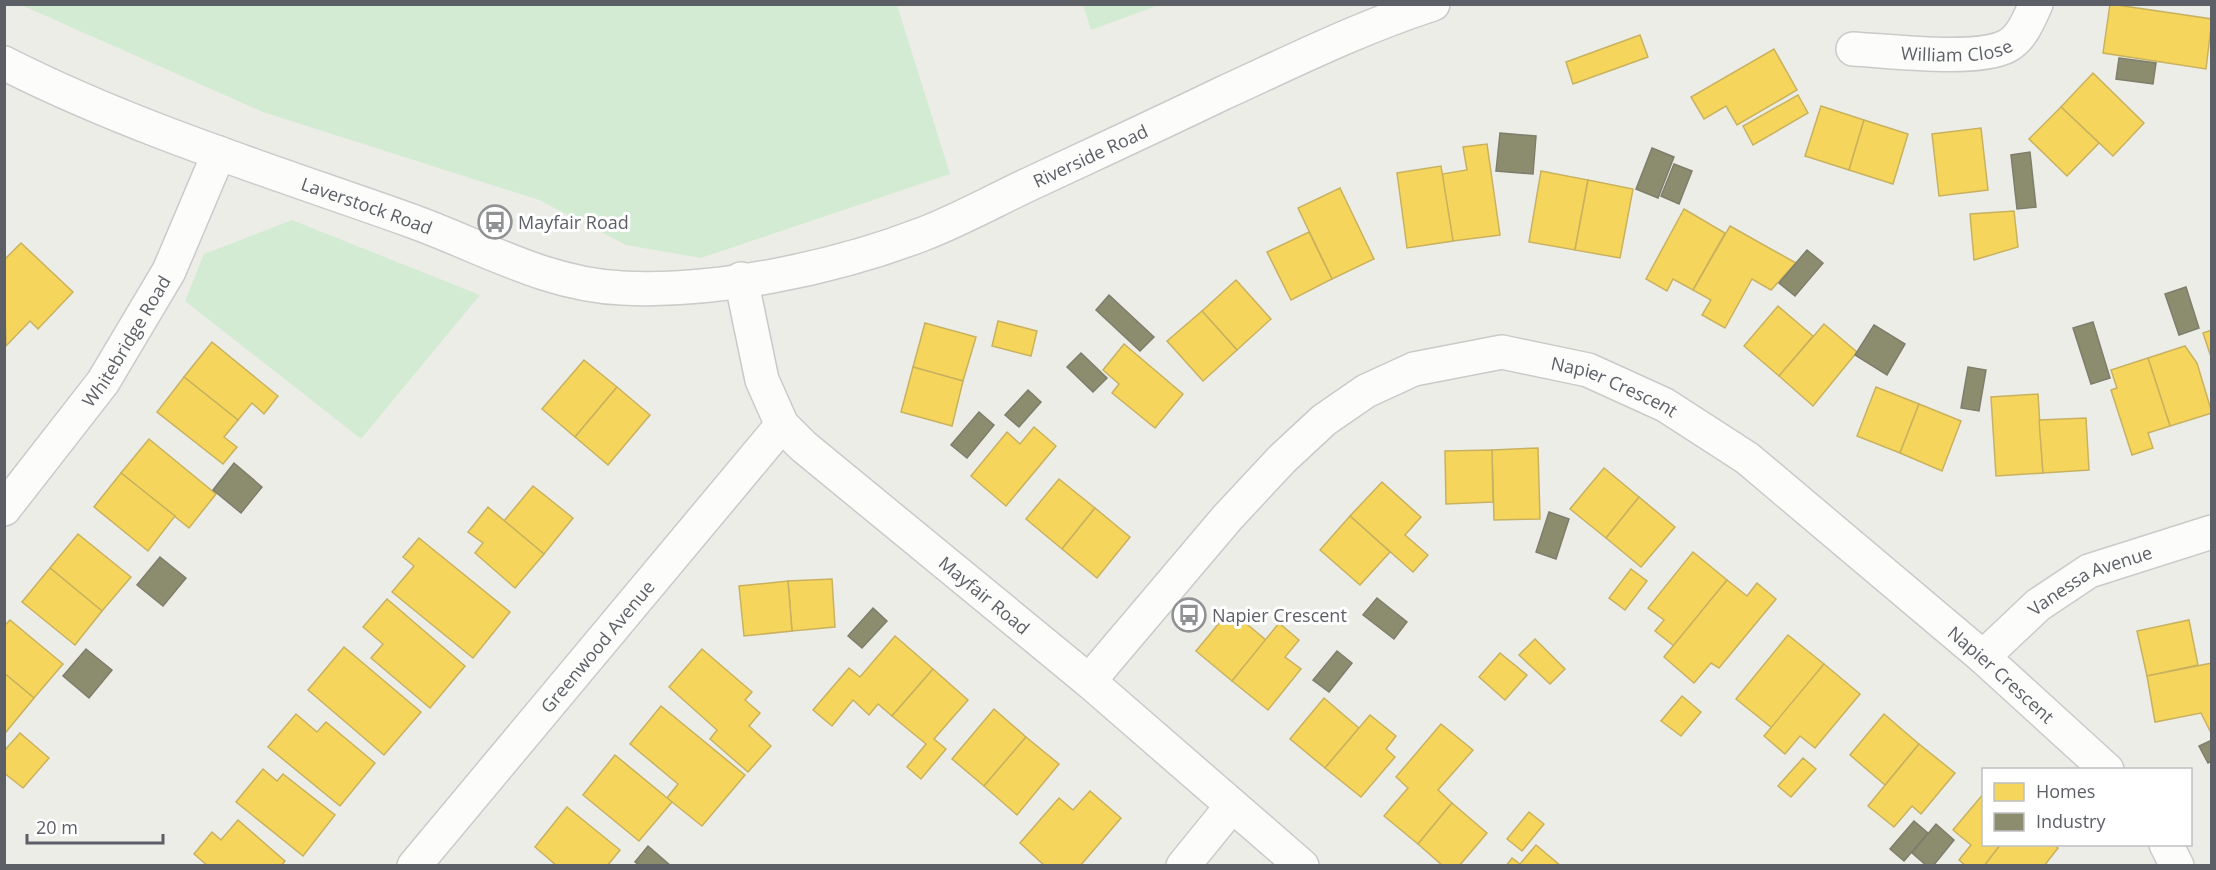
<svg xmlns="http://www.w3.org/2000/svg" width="2216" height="870" font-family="'Open Sans',sans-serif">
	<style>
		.green { fill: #d3ebd3 }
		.homes { fill: #f6d55c; stroke: #c8b25f; stroke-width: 1.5 }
		.industry { fill: #8c8c6e; stroke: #7e7e6c; stroke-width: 1.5 }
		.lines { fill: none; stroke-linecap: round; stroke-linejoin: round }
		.street-casing { stroke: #c9cbc9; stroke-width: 36 }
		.secondary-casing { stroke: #cacbca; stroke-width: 36 }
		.street { stroke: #fcfcfb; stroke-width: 33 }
		.secondary { stroke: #fcfcfb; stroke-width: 33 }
		.labels { text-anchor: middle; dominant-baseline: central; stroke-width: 6; stroke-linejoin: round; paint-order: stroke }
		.street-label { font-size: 18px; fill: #5c5f66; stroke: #fff }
		.poi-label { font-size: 18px; fill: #5c5f66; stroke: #fff; text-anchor: start }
	</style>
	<rect width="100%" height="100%" fill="#edede7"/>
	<g class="green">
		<polygon points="21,5 897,5 950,174 701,258 626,245 539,200 263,112"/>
		<polygon points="1083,5 1083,4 1159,5 1091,30"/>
		<polygon points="292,220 480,295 361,439 185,301 204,254"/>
	</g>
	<g class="homes">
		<polygon points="2110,4 2212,19 2206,69 2103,53"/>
		<polygon points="1640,35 1648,57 1573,84 1566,62"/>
		<polygon points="1774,49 1797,90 1737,125 1726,106 1704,119 1691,97"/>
		<polygon points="2093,73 2144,123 2113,156 2061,107"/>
		<polygon points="1798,95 1808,113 1753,145 1743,126"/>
		<polygon points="1821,106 1864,120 1849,170 1805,156"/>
		<polygon points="2061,107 2099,143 2067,176 2029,139"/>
		<polygon points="1864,120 1908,134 1893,184 1849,170"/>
		<polygon points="1981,128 1988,190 1939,196 1932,134"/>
		<polygon points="1487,144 1500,235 1453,241 1442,174 1467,170 1463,147"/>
		<polygon points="1441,166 1453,241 1407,248 1397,173"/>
		<polygon points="1541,171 1588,180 1575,250 1529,242"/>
		<polygon points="1588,180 1633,189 1620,258 1575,250"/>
		<polygon points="1340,188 1374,259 1332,279 1298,208"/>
		<polygon points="1684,209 1725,233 1693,290 1673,279 1667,291 1646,279"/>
		<polygon points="2014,211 2018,247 1974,260 1970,214"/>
		<polygon points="1730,226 1796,263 1771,290 1752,279 1725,328 1702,315 1711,300 1693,290"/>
		<polygon points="1309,232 1332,279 1291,300 1267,252"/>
		<polygon points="21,243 73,292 38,329 30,321 6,346 4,260"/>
		<polygon points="1236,280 1271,319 1237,350 1202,311"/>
		<polygon points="1778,306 1813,336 1779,376 1744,346"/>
		<polygon points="1202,311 1237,350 1203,381 1167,341"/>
		<polygon points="998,321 1037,331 1031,356 992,346"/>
		<polygon points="925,323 976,337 963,381 913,367"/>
		<polygon points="1824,324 1857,352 1813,406 1779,376"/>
		<polygon points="2212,330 2212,360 2203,333"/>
		<polygon points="212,342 278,396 264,414 252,403 238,420 184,377"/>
		<polygon points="1124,344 1183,394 1155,428 1112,393 1119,384 1103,370"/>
		<polygon points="2185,346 2197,363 2212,413 2170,426 2148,358"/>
		<polygon points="2148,358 2170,426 2148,433 2153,448 2132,455 2111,390 2117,388 2111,370"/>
		<polygon points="584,360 617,387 575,437 542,409"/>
		<polygon points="913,367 963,381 952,426 901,412"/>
		<polygon points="184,377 238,420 224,437 237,447 223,464 157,412"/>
		<polygon points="617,387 650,415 608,465 575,437"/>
		<polygon points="1876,387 1919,404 1900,453 1857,436"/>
		<polygon points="2038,394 2043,473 1996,476 1991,397"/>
		<polygon points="1919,404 1961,421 1942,471 1900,453"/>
		<polygon points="2086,418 2089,470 2043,473 2039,420"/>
		<polygon points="1034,427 1056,446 1006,506 971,476 1007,432 1020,444"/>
		<polygon points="149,439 216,494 189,528 121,473"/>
		<polygon points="1538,448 1540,519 1494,520 1492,450"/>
		<polygon points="1492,450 1493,502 1446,504 1445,451"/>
		<polygon points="1604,468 1639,497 1606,538 1570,509"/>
		<polygon points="121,473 175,516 148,551 94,507"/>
		<polygon points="1059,479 1095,508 1062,549 1026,519"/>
		<polygon points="1382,482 1421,517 1405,535 1428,555 1413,572 1350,516"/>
		<polygon points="533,486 573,518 544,554 504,521"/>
		<polygon points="1639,497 1675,527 1641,567 1606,538"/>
		<polygon points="488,507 544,554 515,588 475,553 483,543 468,532"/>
		<polygon points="1095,508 1130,537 1097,578 1062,549"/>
		<polygon points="1350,516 1390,552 1360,585 1320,550"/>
		<polygon points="78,534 131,577 102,611 50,568"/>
		<polygon points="419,538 510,612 473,658 392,592 414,566 403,557"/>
		<polygon points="1693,552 1727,580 1674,646 1655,631 1664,620 1648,608"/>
		<polygon points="50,568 102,611 75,645 22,602"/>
		<polygon points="1631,569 1647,581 1625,610 1609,598"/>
		<polygon points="832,579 835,627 792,631 788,581"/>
		<polygon points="1727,580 1747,596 1757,583 1776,599 1719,668 1711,663 1694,683 1664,657"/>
		<polygon points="788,581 792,631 744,636 739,586"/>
		<polygon points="387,599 465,666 430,708 371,658 383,644 363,627"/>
		<polygon points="1230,610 1266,640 1232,681 1196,651"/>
		<polygon points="10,620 63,664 34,698 4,673 4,626"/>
		<polygon points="2189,620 2198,665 2147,676 2137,631"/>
		<polygon points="1279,623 1299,640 1285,657 1301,669 1268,710 1232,681"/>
		<polygon points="1788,635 1824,664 1772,728 1736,699"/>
		<polygon points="895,636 933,669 892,716 878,704 869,715 853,700 832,726 813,710 849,668 860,677"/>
		<polygon points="1535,639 1565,669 1550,684 1519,655"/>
		<polygon points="344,647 421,712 384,755 308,690"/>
		<polygon points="702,649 752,692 745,700 760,713 749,726 771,746 748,772 710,739 717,730 669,687"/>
		<polygon points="1500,653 1527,675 1505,700 1479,677"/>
		<polygon points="2212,663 2212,735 2201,713 2155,722 2147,676"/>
		<polygon points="1824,664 1860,694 1815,748 1800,736 1785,754 1764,736"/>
		<polygon points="933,669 968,700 934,739 946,749 921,779 907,767 926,744 892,716"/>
		<polygon points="4,673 34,698 6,732 4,731"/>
		<polygon points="1682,696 1701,712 1681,736 1661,721"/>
		<polygon points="1324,698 1359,728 1325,768 1290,739"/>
		<polygon points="661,706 745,775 702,826 667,798 678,784 630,744"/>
		<polygon points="994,709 1026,737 984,786 952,759"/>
		<polygon points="296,714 317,732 326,722 375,763 340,806 268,747"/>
		<polygon points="1884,714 1919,744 1885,785 1850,755"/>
		<polygon points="1370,715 1396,736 1386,749 1395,757 1361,797 1325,768"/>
		<polygon points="1441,724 1473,750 1438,790 1452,803 1418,844 1384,816 1408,788 1396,777"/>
		<polygon points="20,733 49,758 23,788 4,773 4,751"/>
		<polygon points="1026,737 1059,764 1017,815 984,786"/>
		<polygon points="1919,744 1955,773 1921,814 1912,806 1894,827 1868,806"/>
		<polygon points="615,755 672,802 639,841 583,795"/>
		<polygon points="1803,758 1816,769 1791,797 1778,786"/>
		<polygon points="263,769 277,781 283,774 335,815 303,856 236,802"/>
		<polygon points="1090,791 1121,818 1080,866 1045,866 1020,843 1059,798 1073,810"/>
		<polygon points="1984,793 1984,844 2001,844 1984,866 1966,866 1959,860 1971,845 1953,830"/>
		<polygon points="1452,803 1487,833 1459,866 1443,866 1418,844"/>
		<polygon points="567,807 620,850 607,866 557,866 535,847"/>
		<polygon points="1529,812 1544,824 1522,851 1507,839"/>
		<polygon points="238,820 285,861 281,866 208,866 194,854 212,832 221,840"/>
		<polygon points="2001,844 2053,844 2058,848 2044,866 1984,866"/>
		<polygon points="1536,845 1561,866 1506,866 1512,858 1520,864"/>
	</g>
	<g class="industry">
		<polygon points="2119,58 2156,63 2153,84 2116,79"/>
		<polygon points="1500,133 1536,136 1533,174 1496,171"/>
		<polygon points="1652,148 1674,157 1658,198 1636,189"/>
		<polygon points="2030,152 2036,207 2017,209 2011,155"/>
		<polygon points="1674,164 1692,171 1679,204 1661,196"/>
		<polygon points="1807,250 1823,263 1795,296 1779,283"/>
		<polygon points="2186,287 2199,328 2179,335 2165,294"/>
		<polygon points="1109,295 1154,337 1140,351 1096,310"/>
		<polygon points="2093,322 2110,378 2091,384 2073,328"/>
		<polygon points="1874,325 1905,344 1887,375 1855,355"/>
		<polygon points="1081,353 1107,378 1093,392 1067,367"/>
		<polygon points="1968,367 1986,370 1979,411 1961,408"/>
		<polygon points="1028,390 1041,402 1019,427 1005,415"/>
		<polygon points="979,412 994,425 967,458 951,445"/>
		<polygon points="234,463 262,487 241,513 213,490"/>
		<polygon points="1549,512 1569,519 1556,559 1536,552"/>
		<polygon points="160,557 186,578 163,606 137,585"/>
		<polygon points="1377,598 1407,622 1394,639 1363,615"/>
		<polygon points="873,608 887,621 862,648 848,636"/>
		<polygon points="86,649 112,670 89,698 63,676"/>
		<polygon points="1337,651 1352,663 1329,692 1313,680"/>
		<polygon points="2212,740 2212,761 2208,763 2199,746"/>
		<polygon points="1914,821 1928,833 1904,861 1890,849"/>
		<polygon points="1936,824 1954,840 1933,866 1927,866 1912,853"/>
		<polygon points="648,846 671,866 640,866 635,862"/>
	</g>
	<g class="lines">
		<defs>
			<g id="street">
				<path id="s1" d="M1853,49C1890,51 1977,62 2007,46C2022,38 2029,19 2036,4"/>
				<path id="s2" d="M741,279L762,380L782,425L803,446L1089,681L1302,866"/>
				<path id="s3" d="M4,509L103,382L169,271L219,153"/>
				<path id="s4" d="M1983,657L2038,605L2089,571L2212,532"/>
				<path id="s5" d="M1089,681L1227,518L1282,459L1324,420L1366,391L1414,369L1502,352L1588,370L1665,405L1747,458L1983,657L2107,770"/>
				<polyline points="2166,844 2177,866"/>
				<path id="s6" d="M414,866L782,425"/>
				<polyline points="1183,866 1231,807"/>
			</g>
			<g id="secondary">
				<path id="s7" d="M4,63C134,129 275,172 412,221C481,246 547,285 622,288C716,293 835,268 923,234C960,220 997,199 1034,182C1096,153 1159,124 1221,94C1291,62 1359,28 1433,4"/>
			</g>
		</defs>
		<use href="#street" class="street-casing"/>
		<use href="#secondary" class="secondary-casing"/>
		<use href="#street" class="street"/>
		<use href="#secondary" class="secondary"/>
	</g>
	<defs>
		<symbol id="bus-ring" viewBox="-11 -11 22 22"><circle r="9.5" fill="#fff" stroke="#8f9193" stroke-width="1.5"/><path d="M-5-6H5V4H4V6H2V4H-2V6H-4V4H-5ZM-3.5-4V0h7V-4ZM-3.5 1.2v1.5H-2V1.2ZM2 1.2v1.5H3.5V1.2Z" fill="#8f9193"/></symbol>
	</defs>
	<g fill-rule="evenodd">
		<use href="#bus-ring" x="476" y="203" width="38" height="38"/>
		<use href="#bus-ring" x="1170" y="596" width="38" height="38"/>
	</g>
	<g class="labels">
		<g class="street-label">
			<text stroke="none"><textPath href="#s1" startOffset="104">William Close</textPath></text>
			<text stroke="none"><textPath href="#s7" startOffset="1152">Riverside Road</textPath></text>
			<text stroke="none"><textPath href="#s7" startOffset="390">Laverstock Road</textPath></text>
			<text stroke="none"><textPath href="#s3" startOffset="208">Whitebridge Road</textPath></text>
			<text stroke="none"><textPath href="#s5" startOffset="663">Napier Crescent</textPath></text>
			<text stroke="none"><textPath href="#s4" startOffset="134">Vanessa Avenue</textPath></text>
			<text stroke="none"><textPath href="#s2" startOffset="417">Mayfair Road</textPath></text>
			<text stroke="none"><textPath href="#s6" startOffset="286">Greenwood Avenue</textPath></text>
			<text stroke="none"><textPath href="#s5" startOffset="1149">Napier Crescent</textPath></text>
		</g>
		<g class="poi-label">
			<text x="518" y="222">Mayfair Road</text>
			<text x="1212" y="615">Napier Crescent</text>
		</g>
	</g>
	<rect width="2216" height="870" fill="none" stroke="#5c5f66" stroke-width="12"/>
	<rect x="1982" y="768" width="210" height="78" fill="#ffffff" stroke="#bebfc2" stroke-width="1.5"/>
	<rect x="1994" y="783" width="30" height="18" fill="#f6d55c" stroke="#bebfc2" stroke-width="1.5"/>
	<text x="2036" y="798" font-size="18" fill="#5c5f66">Homes</text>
	<rect x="1994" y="813" width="30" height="18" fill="#8c8c6e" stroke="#bebfc2" stroke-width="1.5"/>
	<text x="2036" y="828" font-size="18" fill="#5c5f66">Industry</text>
	<path d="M27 834v9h136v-9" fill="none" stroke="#5c5f66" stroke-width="3"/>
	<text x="36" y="834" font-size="18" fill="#5c5f66" stroke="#ffffff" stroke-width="4.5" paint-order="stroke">20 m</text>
</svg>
